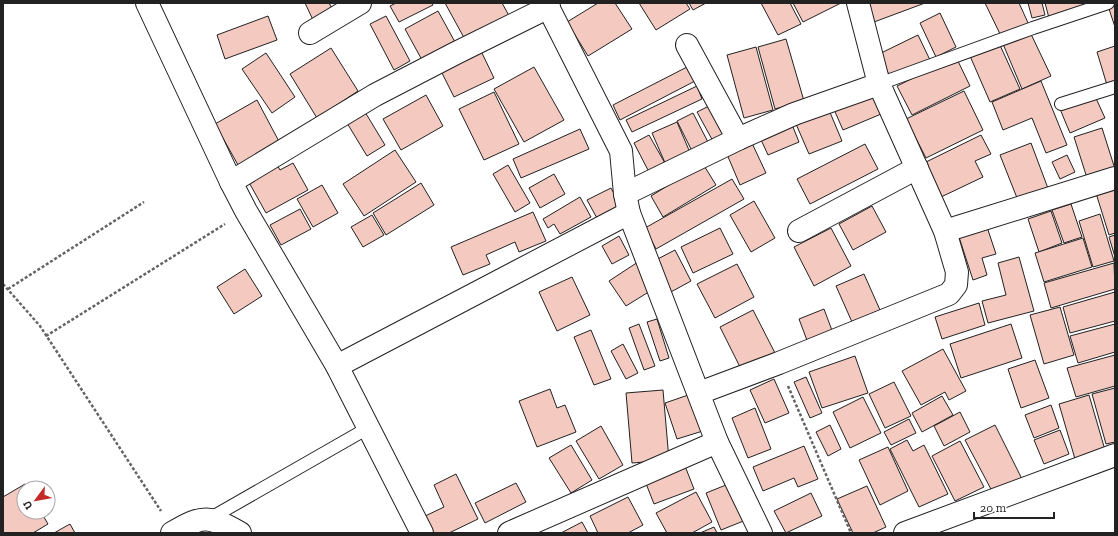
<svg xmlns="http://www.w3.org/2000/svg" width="1118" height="536" font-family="'Zilla Slab',serif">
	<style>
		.building { fill: #f3c9c0; stroke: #222 }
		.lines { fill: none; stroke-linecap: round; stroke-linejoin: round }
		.lane-casing { stroke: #222; stroke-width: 14 }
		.street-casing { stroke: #222; stroke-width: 24 }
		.path { stroke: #646464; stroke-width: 2.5; stroke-dasharray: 3 2; stroke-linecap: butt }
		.lane { stroke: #fff; stroke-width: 12 }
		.street { stroke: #fff; stroke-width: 22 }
	</style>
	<rect width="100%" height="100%" fill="#fff"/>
	<g class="building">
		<polygon points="305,3 329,3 334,12 314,22"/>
		<polygon points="396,3 432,3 433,5 399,22 390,6"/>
		<polygon points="445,3 502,3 512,21 468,45"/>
		<polygon points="598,3 615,3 632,29 588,56 567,22"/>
		<polygon points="639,3 686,3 690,9 656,30"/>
		<polygon points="689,3 706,3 693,10"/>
		<polygon points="761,3 790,3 801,24 778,35"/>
		<polygon points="793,3 841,3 803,22"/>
		<polygon points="866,3 925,3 874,22"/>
		<polygon points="985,3 1019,3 1029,25 1002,38"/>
		<polygon points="1028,3 1042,3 1045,15 1032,18"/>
		<polygon points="1045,3 1086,3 1088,8 1049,18"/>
		<polygon points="1115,4 1115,27 1108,6"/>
		<polygon points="438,11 455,42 422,60 405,29"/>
		<polygon points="940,13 956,47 936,57 920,23"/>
		<polygon points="268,16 277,40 225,59 217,35"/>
		<polygon points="386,16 410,61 394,70 370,24"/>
		<polygon points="1030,32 1051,76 1022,89 1003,44"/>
		<polygon points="918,35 930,60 891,79 879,54"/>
		<polygon points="786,39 804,101 775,109 758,47"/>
		<polygon points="999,43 1020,89 990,102 970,56"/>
		<polygon points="1115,46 1115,82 1107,85 1097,52"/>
		<polygon points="756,47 773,110 744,118 727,55"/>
		<polygon points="331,48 358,91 317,118 290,74"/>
		<polygon points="481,51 494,78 454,97 441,71"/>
		<polygon points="266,53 295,97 272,113 242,69"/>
		<polygon points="956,57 970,86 912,115 897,86"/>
		<polygon points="534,67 564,120 524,142 494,89"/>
		<polygon points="687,67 695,81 620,120 613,105"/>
		<polygon points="1041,81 1067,145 1046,153 1032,118 1003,130 992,102"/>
		<polygon points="697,86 702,99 632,132 626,120"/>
		<polygon points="875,87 886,112 843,130 832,105"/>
		<polygon points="964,91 983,130 926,158 906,119"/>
		<polygon points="494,92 519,144 484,160 459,109"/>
		<polygon points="1094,94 1105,118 1070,133 1060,109"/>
		<polygon points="426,95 443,126 401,150 383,119"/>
		<polygon points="257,100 283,149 242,172 215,124"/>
		<polygon points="715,103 731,134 714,143 697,112"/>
		<polygon points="829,110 842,141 809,154 796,124"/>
		<polygon points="365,112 385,145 367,156 347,123"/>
		<polygon points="693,113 709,144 693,153 677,121"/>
		<polygon points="789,117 799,142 768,155 757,131"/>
		<polygon points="677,122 691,155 666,165 652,133"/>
		<polygon points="1102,128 1115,169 1087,178 1074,137"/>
		<polygon points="580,129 589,149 521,178 513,159"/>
		<polygon points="649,135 666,165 650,174 634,143"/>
		<polygon points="981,135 991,154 975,161 983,177 941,197 924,163"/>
		<polygon points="751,141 766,173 740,185 726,152"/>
		<polygon points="1031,143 1049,191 1019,203 1000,155"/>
		<polygon points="865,144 878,169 810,204 797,179"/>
		<polygon points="395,150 416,182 364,216 343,184"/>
		<polygon points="1067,155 1075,172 1060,179 1052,162"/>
		<polygon points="275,161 280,170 293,163 308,190 266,213 246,177"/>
		<polygon points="703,164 716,185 663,217 651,196"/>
		<polygon points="508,165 530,203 515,212 493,174"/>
		<polygon points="554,174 565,194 540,208 529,188"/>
		<polygon points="732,179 744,199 656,249 645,228"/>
		<polygon points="421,183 434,205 386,235 373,213"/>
		<polygon points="1115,184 1115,233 1109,235 1095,190"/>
		<polygon points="322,185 338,213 313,227 297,199"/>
		<polygon points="611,188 621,207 598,220 587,200"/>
		<polygon points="580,197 591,217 560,234 554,224 548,228 543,219"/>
		<polygon points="754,201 775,238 751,252 730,215"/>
		<polygon points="1071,204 1082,237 1064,243 1052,210"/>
		<polygon points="872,206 886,232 853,250 839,224"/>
		<polygon points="300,209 311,229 281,245 270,225"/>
		<polygon points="1051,211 1062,243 1039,252 1028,219"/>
		<polygon points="533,212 546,241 519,252 515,242 486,255 490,264 463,275 451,247"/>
		<polygon points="1100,214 1114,261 1093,267 1079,221"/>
		<polygon points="372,215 384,235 363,247 351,227"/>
		<polygon points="987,227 996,254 982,258 987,275 973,280 959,237"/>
		<polygon points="720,228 733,254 693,273 681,247"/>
		<polygon points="831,228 851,266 814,286 794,247"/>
		<polygon points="1115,235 1115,257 1109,237"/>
		<polygon points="619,236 629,255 612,264 602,246"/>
		<polygon points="1083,238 1092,267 1044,282 1035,253"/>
		<polygon points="675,250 691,281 669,293 652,262"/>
		<polygon points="1019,257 1034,311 988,323 982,301 1006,295 998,263"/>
		<polygon points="638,262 655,288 626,306 609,281"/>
		<polygon points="1114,263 1115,289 1051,308 1044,283"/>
		<polygon points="737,264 754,297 715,318 697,284"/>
		<polygon points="245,269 262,296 234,314 217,287"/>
		<polygon points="864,274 880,310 852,322 836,286"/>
		<polygon points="572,277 590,315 557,331 539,292"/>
		<polygon points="1115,292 1115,321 1070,333 1063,307"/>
		<polygon points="979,303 985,325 942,339 935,317"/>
		<polygon points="1060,307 1074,355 1044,364 1030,315"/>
		<polygon points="824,309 833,333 808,343 799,319"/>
		<polygon points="753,310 775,353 741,369 720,327"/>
		<polygon points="657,319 669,358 660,361 647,322"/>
		<polygon points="639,324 655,366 644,370 629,328"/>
		<polygon points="1011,324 1022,358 961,378 950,344"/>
		<polygon points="1115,324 1115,352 1078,363 1070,336"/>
		<polygon points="591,330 611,379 594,385 574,337"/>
		<polygon points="623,344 638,373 626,379 611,351"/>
		<polygon points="943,349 966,391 949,400 945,392 921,405 902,371"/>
		<polygon points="1115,355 1115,386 1076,397 1067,368"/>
		<polygon points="855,356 868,393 822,408 809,372"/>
		<polygon points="1035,360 1049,398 1021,408 1008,369"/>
		<polygon points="806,377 822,413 810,418 794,382"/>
		<polygon points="774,379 789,413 765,423 750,390"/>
		<polygon points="894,382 911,416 885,428 869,394"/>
		<polygon points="1115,388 1115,442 1106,444 1092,394"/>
		<polygon points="550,389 557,408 565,405 576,432 537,447 519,401"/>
		<polygon points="663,390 669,460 632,463 626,393"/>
		<polygon points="694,393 706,430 677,439 665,403"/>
		<polygon points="1089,395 1105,450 1075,459 1059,404"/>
		<polygon points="942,396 953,415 922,432 912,413"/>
		<polygon points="863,397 881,433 850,448 833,412"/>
		<polygon points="1051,405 1059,428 1034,438 1025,415"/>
		<polygon points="755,408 771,449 748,458 732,418"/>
		<polygon points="960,412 970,432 944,446 934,426"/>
		<polygon points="909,419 916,433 891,445 884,432"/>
		<polygon points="830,425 841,449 828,456 816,432"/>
		<polygon points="995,425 1022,479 993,493 965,440"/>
		<polygon points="601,426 623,465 599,479 576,441"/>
		<polygon points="1060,430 1069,454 1044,464 1034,440"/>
		<polygon points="907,440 913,451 924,445 948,494 919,507 890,449"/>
		<polygon points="960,441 984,487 955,501 932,456"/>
		<polygon points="571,445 592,480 571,493 549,458"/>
		<polygon points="804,446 818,479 798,487 794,478 763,491 753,467"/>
		<polygon points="888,447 908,491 880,505 859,460"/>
		<polygon points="685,466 694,489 654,504 645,481"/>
		<polygon points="456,474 478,519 449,533 428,533 421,518 444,507 434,485"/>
		<polygon points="516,483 526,502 485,523 475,503"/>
		<polygon points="731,483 746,520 721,530 706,493"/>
		<polygon points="25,484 27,488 24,488 24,512 41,512 48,524 33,533 3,533 3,497"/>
		<polygon points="867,486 886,527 873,533 853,533 837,499"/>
		<polygon points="696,492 712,522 692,533 667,533 656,513"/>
		<polygon points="811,493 822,516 786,533 774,511"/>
		<polygon points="628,497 643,525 628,533 598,533 590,516"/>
		<polygon points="582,522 588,533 561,533"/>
		<polygon points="70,524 75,533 54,533"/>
		<polygon points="714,527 717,533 700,533"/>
	</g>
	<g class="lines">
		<defs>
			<g id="lane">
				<polyline points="879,84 1033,28 1108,3"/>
				<polyline points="1061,104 1115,87"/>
				<polyline points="209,519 368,428"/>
			</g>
			<g id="street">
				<polyline points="147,3 231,182 246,211 337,366 422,533"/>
				<polyline points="546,3 621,151 625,194 629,213 717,442 761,533"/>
				<polyline points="310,33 360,3"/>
				<polyline points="687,45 738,139"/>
				<polyline points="231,182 375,95 456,53 549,7"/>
				<polyline points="625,194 738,139 794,114 879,84"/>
				<polyline points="799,231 917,168"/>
				<polyline points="945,231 1115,178"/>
				<polyline points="337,366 629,213"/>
				<polyline points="699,393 779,363 949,294 956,285 957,272 945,231 879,84 858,3"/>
				<path d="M172,533C203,514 210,516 240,533"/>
				<polyline points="509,533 717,442"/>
				<polyline points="905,533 1115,455"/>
			</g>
		</defs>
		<use href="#lane" class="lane-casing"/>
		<use href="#street" class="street-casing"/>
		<g class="path">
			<polyline points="3,284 40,326 161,511"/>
			<polyline points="8,289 144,202"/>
			<polyline points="46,336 225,224"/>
			<polyline points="788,386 851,533"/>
		</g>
		<use href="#lane" class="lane"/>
		<use href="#street" class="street"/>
	</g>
	<rect width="1118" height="536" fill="none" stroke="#222222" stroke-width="8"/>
	<g transform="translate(36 500) rotate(238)"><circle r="19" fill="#ffffff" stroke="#a7a7a7"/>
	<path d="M0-3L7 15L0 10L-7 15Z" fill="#c62828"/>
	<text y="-6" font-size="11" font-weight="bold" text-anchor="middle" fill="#222222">U</text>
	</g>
	<path d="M974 512v6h80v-6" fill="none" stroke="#222222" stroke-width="2"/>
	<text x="980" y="512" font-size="12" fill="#222222" stroke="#ffffff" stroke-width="3" paint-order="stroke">20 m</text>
</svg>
